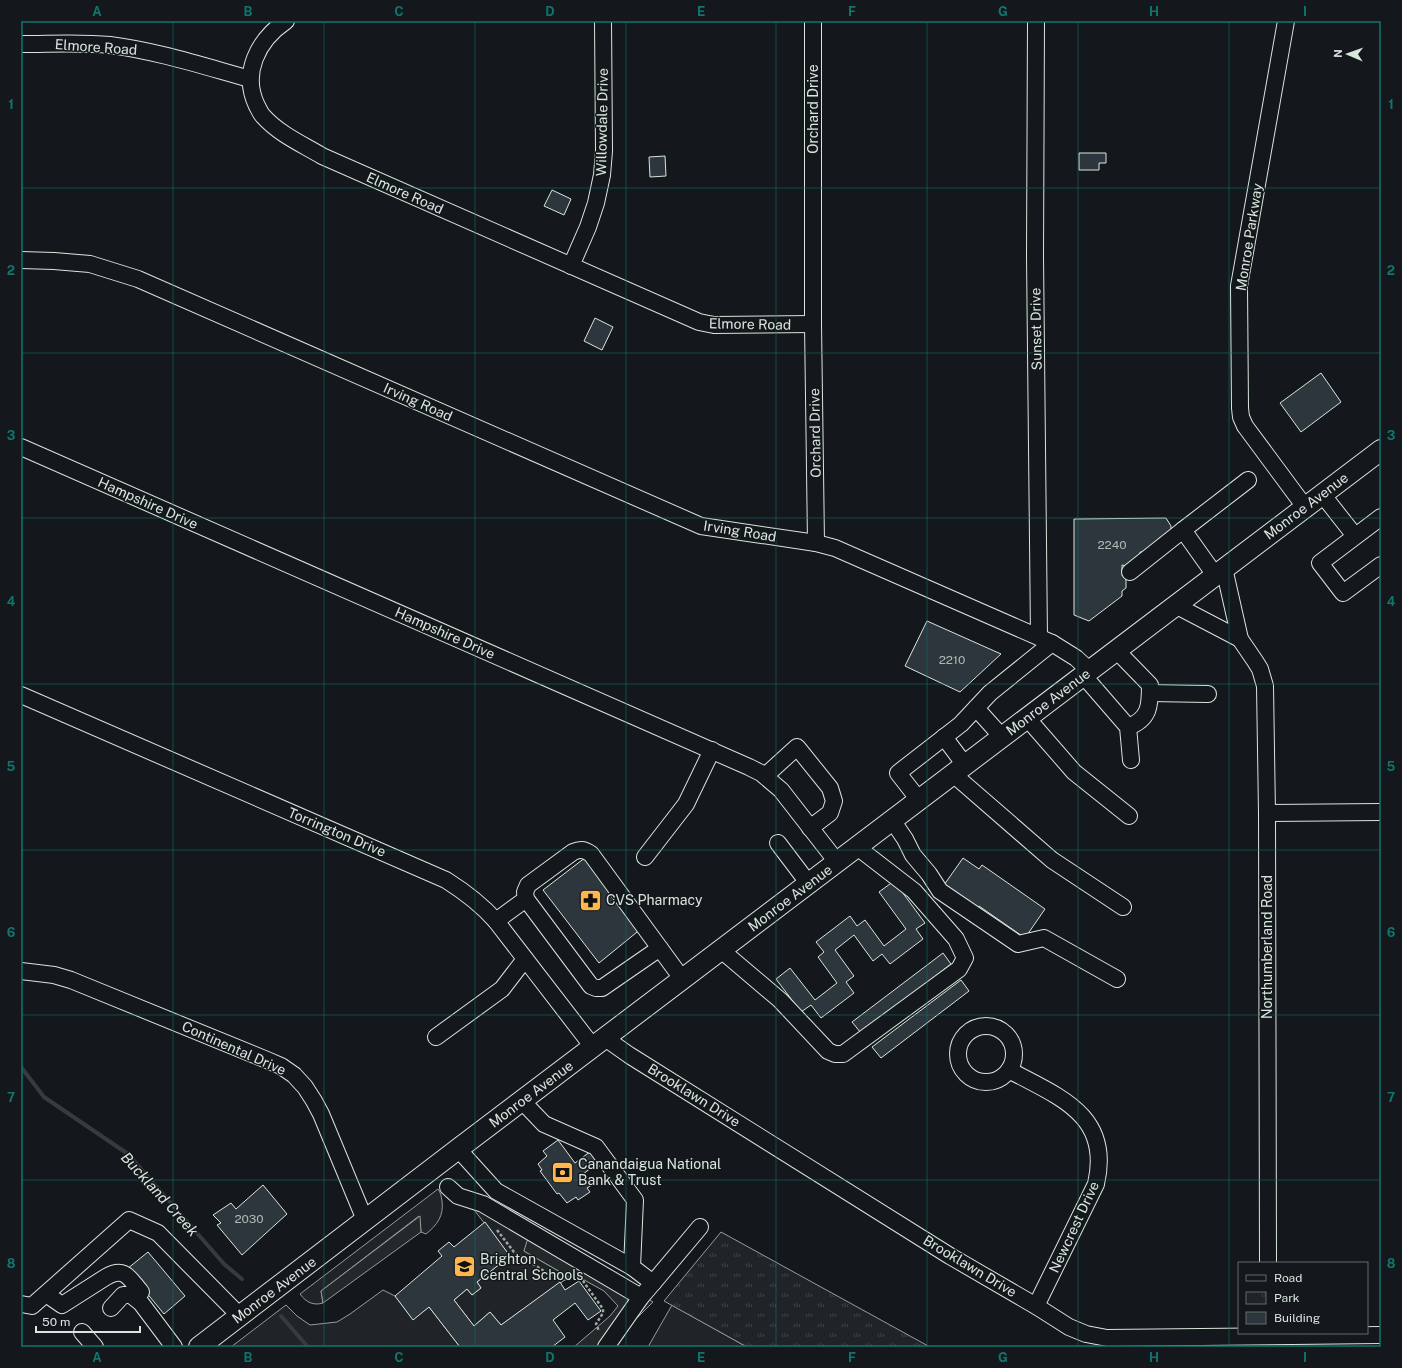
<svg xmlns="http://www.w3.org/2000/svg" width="1402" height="1368" font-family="'Public Sans',sans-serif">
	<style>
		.green { fill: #202428; stroke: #939e99 }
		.park { fill: url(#park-tufts); stroke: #939e99 }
		.parking { fill: #24282b; stroke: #939e99 }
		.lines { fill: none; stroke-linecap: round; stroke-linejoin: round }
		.stream { stroke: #363b3e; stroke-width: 4 }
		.building { fill: #2c363c; stroke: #d8e6dc }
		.minor-casing { stroke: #d8e6dc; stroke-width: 18 }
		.major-casing { stroke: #d8e6dc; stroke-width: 22 }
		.path { stroke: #9da8a2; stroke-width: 2.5; stroke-dasharray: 3 2; stroke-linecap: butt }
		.minor { stroke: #14181c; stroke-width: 16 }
		.major { stroke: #14181c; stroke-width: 20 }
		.grid { fill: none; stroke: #0f766e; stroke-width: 1; stroke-opacity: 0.55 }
		.labels { text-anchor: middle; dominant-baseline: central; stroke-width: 3; stroke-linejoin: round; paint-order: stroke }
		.number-label { font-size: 12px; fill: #adbab4 }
		.street-label { font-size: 14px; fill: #d8e6dc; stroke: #14181c }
		.poi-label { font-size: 14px; fill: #d8e6dc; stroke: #14181c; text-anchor: start }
		.water-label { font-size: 15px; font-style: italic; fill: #d8e6dc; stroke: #14181c }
		.neatline { fill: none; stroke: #0f766e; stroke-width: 1.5 }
		.grid-label { font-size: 13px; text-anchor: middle; font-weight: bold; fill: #0f766e }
	</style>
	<defs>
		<pattern id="park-tufts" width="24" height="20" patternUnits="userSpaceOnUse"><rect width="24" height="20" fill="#202428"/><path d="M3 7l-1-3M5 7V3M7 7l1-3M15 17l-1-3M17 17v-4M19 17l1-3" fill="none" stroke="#404447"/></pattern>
	</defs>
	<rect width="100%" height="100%" fill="#14181c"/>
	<g class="green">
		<path d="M438,1189C441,1193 441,1196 442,1201C444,1216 437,1225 426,1234L421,1232L419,1216L321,1291L323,1303C313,1306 306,1302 300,1294Z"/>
		<polygon points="471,1206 531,1235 524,1251 569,1277 501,1325 490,1312 474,1326 454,1300 467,1289 472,1295 481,1288 477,1282 510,1256"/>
		<polygon points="383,1290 395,1296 413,1319 429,1307 460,1347 231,1347 286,1305 297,1316 310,1325 337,1322 350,1314"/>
		<polygon points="672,1305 747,1347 648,1347"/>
	</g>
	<polygon class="park" points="721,1232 930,1347 747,1347 664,1301"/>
	<g class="parking">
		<polygon points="420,1216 421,1232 323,1303 321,1291"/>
		<polygon points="534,1228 653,1302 608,1347 574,1347 610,1316 618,1306 604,1291 577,1276 569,1277 524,1251 527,1241"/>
	</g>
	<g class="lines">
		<g class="stream">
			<polyline points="21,1067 44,1097 128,1154 224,1264 242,1279"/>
			<polyline points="281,1316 308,1347"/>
		</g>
	</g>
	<g class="building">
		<polygon points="1079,153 1106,153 1106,163 1099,163 1099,170 1079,170"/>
		<polygon points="665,156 666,176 650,177 649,157"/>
		<polygon points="552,190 571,199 564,215 544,206"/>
		<polygon points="595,318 613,327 602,350 584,341"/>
		<polygon points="1321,373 1341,402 1301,432 1280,403"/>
		<polygon points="1166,518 1171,526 1171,534 1164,538 1159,538 1158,543 1145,552 1140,552 1140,557 1127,566 1122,565 1122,573 1126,578 1126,588 1122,591 1122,596 1089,621 1074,615 1074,519"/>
		<polygon points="927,621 1001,654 960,692 905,666"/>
		<polygon points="586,857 642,928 599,963 543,890"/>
		<polygon points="963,858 979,869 982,865 1045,909 1025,938 979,906 978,909 944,885"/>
		<polygon points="894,881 925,923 916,929 923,939 890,964 882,954 873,961 854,935 835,950 854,976 846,982 854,993 821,1018 811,1005 801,1012 776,979 790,968 815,1000 837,983 818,957 824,952 816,942 850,916 857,926 865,920 884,946 906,929 879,892"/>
		<polygon points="943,953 951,964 861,1033 852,1022"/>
		<polygon points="961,980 969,991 881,1058 872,1047"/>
		<polygon points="558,1140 575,1163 591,1151 599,1162 583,1174 592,1185 587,1188 590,1192 578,1200 576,1197 567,1203 559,1193 557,1194 540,1171 542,1170 538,1164 547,1156 543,1151"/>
		<polygon points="263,1185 287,1214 242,1255 217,1225 221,1223 213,1215 231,1203 236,1209"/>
		<polygon points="485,1222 510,1256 477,1282 481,1288 472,1295 467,1289 454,1300 474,1326 490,1312 501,1325 560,1282 565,1290 579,1281 601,1311 588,1320 575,1303 553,1320 565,1337 552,1347 460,1347 429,1307 413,1320 395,1296 442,1256 438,1251 449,1242 454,1247"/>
		<polygon points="148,1252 185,1296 164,1314 127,1269"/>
	</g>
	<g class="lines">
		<defs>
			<g id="minor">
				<path d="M286,21C258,40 241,73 257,106C259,109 260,113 263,116C279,134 302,144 322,156L699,322L714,325L813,324"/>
				<polyline points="813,21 813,324 816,543"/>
				<polyline points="1036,21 1035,256 1039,637"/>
				<polyline points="1286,21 1239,286 1240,408 1241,417 1245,426 1305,507"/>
				<path d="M21,44C50,44 81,42 110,45C157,51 203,66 250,79"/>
				<polyline points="21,260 54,261 90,264 138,279 701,526 816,543 835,548 1052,643 1076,658 1089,670"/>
				<polyline points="571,266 588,227 596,203 602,175 604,151 603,21"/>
				<polyline points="21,447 749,767 761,773 781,790 837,862"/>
				<polyline points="1322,494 1355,536"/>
				<polyline points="1381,517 1320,563 1343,593 1381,565"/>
				<polyline points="1224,568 1240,639 1255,661 1260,669 1265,686 1267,813 1268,1263"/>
				<polyline points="1130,572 1183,530"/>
				<polyline points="1215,575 1183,530 1248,480"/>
				<polyline points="1175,605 1240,639"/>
				<path d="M1116,650L1150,685C1150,705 1150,719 1128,727"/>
				<polyline points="1083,675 1128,727 1131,760"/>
				<polyline points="1150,693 1208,694"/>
				<path d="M21,695L446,880C465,892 481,904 496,921L593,1047"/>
				<polyline points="976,708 1002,737"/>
				<polyline points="1027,718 1074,772 1129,816"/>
				<polyline points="944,737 965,765"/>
				<polyline points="953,774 1052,860 1123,907"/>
				<polyline points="765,776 797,747 830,788 834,801 830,813 810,828"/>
				<polyline points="919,800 898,773 961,724 990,693 1052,643"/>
				<polyline points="1267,813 1381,812"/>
				<polyline points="892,820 905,839 913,855 929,874 940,891 1018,944 1044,938 1117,979"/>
				<polyline points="778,843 809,884"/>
				<polyline points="645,857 686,804 712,750"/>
				<polyline points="496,921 526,899"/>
				<path d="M660,948L602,988H596L591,986L526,899L525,892L528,885L573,852C580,849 584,849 591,854L683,980"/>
				<polyline points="721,950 780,1000 828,1051 835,1054 843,1054 959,969 965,958 956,939 914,891 857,847"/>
				<polyline points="21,971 54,975 71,980 267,1060 281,1066 294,1075 305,1087 314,1101 321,1114 365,1220"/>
				<circle cx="986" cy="1054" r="28"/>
				<polyline points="436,1037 502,989 525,959"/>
				<polyline points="605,1038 629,1055 950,1256 1036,1306 1069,1327 1086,1334 1107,1338 1381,1335"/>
				<path d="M1009,1070C1059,1097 1112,1115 1096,1184L1036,1306"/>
				<polyline points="522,1101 544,1124 596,1147 635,1200 632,1267 653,1283 641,1297 606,1347"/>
				<polyline points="458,1149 496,1191 632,1267"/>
				<polyline points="448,1187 458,1196 483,1204 641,1297"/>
				<polyline points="653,1283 700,1227"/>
				<path d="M46,1294L62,1305L106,1277C125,1266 129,1278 141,1292"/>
				<polyline points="21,1304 32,1306 129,1220 158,1233 240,1316"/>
				<polyline points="111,1308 123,1295 131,1295 141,1303 174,1347"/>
				<polyline points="82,1332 95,1347"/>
			</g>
			<polyline id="major" points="199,1347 458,1149 1381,450"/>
		</defs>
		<use href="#minor" class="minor-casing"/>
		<use href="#major" class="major-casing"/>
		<polyline class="path" points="497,1230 514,1252 558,1280 578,1279 583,1281 603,1309 603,1313 596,1324 599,1331"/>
		<use href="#minor" class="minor"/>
		<use href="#major" class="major"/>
	</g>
	<path class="grid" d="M173,21V1347M324,21V1347M475,21V1347M626,21V1347M776,21V1347M927,21V1347M1078,21V1347M1229,21V1347M21,188H1381M21,353H1381M21,518H1381M21,684H1381M21,850H1381M21,1015H1381M21,1180H1381"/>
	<defs>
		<symbol id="pharmacy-square" viewBox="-11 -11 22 22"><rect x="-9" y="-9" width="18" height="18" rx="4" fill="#ffb74d" stroke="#14181c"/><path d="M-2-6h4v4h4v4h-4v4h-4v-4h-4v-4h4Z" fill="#111"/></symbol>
		<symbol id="bank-square" viewBox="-11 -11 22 22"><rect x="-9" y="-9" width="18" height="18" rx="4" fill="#ffb74d" stroke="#14181c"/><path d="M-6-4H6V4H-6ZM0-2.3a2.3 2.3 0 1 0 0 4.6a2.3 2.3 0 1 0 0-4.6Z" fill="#111"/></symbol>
		<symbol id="school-square" viewBox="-11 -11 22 22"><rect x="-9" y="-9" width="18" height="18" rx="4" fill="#ffb74d" stroke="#14181c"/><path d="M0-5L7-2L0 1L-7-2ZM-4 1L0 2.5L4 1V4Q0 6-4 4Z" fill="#111"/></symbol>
	</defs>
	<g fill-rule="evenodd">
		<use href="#pharmacy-square" x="578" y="888" width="25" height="25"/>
		<use href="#bank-square" x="550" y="1160" width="25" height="25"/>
		<use href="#school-square" x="452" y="1254" width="25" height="25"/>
	</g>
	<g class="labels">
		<g class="number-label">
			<text x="1112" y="545">2240</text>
			<text x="952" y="660">2210</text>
			<text x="249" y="1219">2030</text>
		</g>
		<g class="street-label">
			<text transform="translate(96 47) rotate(4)">Elmore Road</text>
			<text transform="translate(813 109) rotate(-90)">Orchard Drive</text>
			<text transform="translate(602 122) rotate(-89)">Willowdale Drive</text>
			<text transform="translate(405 193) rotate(24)">Elmore Road</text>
			<text transform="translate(1249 237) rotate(-81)">Monroe Parkway</text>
			<text transform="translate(750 324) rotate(1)">Elmore Road</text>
			<text transform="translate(1036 329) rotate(-91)">Sunset Drive</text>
			<text transform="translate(418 402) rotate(24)">Irving Road</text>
			<text transform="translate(815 433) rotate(-91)">Orchard Drive</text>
			<text transform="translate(148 503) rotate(24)">Hampshire Drive</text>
			<text transform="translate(1306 506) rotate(-37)">Monroe Avenue</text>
			<text transform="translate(740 531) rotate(9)">Irving Road</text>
			<text transform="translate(445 633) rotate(24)">Hampshire Drive</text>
			<text transform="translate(1048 702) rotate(-37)">Monroe Avenue</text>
			<text transform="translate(337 832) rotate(23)">Torrington Drive</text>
			<text transform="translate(790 898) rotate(-37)">Monroe Avenue</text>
			<text transform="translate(1267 947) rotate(-90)">Northumberland Road</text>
			<text transform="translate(234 1048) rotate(24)">Continental Drive</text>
			<text transform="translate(531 1094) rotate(-37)">Monroe Avenue</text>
			<text transform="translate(694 1095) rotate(32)">Brooklawn Drive</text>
			<text transform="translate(1074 1227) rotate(-65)">Newcrest Drive</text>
			<text transform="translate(970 1266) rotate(31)">Brooklawn Drive</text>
			<text transform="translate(274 1290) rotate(-37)">Monroe Avenue</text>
		</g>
		<g class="poi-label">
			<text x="606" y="900">CVS Pharmacy</text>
			<text x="578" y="1164">Canandaigua National<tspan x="578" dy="16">Bank &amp; Trust</tspan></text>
			<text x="480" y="1259">Brighton<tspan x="480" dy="16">Central Schools</tspan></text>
		</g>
		<g class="water-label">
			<text transform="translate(160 1194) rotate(48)">Buckland Creek</text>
		</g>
	</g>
	<rect width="1402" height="1368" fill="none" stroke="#14181c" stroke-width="44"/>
	<rect x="1238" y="1262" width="130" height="72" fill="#14181c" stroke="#626a69"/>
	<rect x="1246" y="1275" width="20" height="6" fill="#14181c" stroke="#626a69"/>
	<text x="1274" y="1282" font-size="12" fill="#d8e6dc">Road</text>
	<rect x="1246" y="1292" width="20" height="12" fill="url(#park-tufts)" stroke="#626a69"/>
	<text x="1274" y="1302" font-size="12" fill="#d8e6dc">Park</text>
	<rect x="1246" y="1312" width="20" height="12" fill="#2c363c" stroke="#626a69"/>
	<text x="1274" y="1322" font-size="12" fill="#d8e6dc">Building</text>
	<g transform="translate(1348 54) rotate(272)" stroke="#14181c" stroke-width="3" paint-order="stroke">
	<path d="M0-3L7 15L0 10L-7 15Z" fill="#d8e6dc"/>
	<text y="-6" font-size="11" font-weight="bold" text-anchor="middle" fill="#d8e6dc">N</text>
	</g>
	<path d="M36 1326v6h104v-6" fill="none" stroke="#d8e6dc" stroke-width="2"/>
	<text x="42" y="1326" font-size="12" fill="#d8e6dc" stroke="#14181c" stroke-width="3" paint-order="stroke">50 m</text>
	<rect x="22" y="22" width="1358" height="1324" class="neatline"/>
	<g class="grid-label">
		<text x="97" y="16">A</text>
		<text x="248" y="16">B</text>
		<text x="399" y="16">C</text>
		<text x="550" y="16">D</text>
		<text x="701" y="16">E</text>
		<text x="852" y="16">F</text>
		<text x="1003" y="16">G</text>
		<text x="1154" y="16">H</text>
		<text x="1305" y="16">I</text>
		<text x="11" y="109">1</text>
		<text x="1391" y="109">1</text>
		<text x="11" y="275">2</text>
		<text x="1391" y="275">2</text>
		<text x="11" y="440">3</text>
		<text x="1391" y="440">3</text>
		<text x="11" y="606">4</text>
		<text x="1391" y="606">4</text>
		<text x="11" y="771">5</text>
		<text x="1391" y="771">5</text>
		<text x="11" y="937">6</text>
		<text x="1391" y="937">6</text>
		<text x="11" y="1102">7</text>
		<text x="1391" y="1102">7</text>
		<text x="11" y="1268">8</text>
		<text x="1391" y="1268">8</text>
		<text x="97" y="1362">A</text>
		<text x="248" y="1362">B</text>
		<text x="399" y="1362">C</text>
		<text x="550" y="1362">D</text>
		<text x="701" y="1362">E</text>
		<text x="852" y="1362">F</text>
		<text x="1003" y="1362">G</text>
		<text x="1154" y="1362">H</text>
		<text x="1305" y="1362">I</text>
	</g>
</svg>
